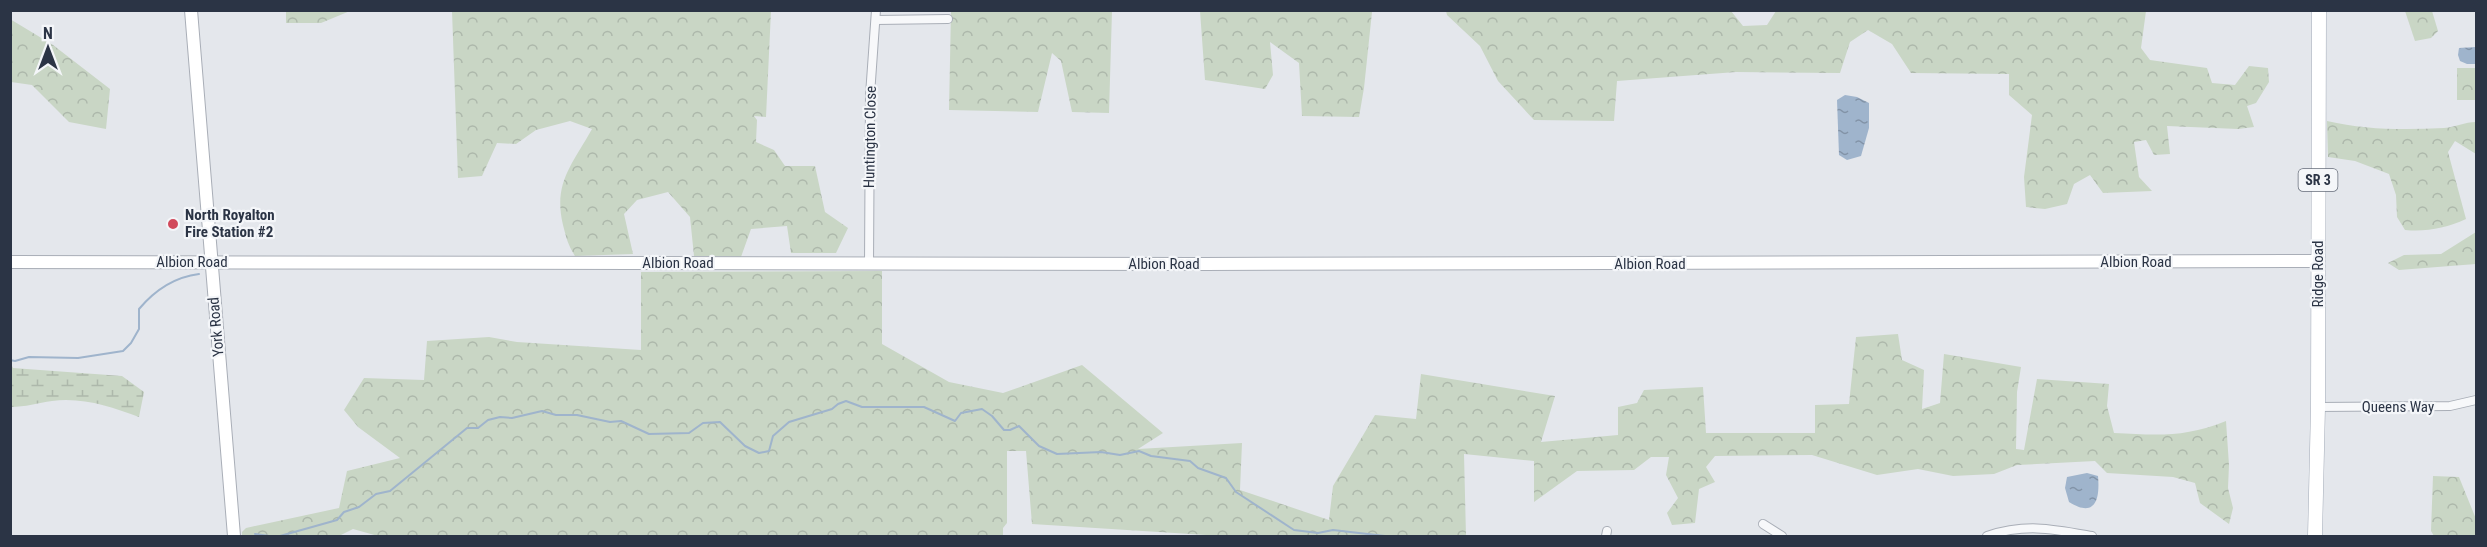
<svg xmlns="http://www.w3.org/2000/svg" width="2487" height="547" font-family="'Roboto Condensed',sans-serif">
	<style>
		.forest { fill: url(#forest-crowns) }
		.wetland { fill: url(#wetland-marsh) }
		.water { fill: url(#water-ripples) }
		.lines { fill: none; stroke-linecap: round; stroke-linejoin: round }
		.stream { stroke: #9fb4cc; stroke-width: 2 }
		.street-casing { stroke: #a9aeb7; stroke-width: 10 }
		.secondary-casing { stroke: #a9aeb7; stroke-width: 14 }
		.primary-casing { stroke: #a3abb8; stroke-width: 15 }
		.street { stroke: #f7f8fa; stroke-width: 8 }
		.secondary { stroke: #fff; stroke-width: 12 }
		.primary { stroke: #fff; stroke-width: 14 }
		.poi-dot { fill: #d1495b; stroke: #f4f6f9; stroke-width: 2 }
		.labels { text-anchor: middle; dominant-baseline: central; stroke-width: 4.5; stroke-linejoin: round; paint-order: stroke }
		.shield { fill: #f4f6f9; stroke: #676e7b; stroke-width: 1.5 }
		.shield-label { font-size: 14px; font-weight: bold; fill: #2b3445 }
		.street-label { font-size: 15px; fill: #2b3445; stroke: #f4f6f9 }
		.poi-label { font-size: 15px; font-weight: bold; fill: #2b3445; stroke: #f4f6f9; text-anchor: start }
	</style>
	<defs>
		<pattern id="forest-crowns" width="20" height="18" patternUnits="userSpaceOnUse" patternTransform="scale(1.5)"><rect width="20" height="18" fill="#c9d6c5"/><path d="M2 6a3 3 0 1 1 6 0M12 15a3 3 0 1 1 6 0" fill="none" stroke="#adb8ab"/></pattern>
		<pattern id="wetland-marsh" width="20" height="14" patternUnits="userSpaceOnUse" patternTransform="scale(1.5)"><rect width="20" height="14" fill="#c9d6c5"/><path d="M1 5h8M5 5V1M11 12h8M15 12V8" fill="none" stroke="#adb8ab"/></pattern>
		<pattern id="water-ripples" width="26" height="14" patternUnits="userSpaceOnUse" patternTransform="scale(1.5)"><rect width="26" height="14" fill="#9fb4cc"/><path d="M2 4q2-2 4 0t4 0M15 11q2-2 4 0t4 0" fill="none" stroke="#8293a7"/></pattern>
	</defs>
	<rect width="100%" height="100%" fill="#e4e7ec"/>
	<g class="forest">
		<polygon points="286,11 286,10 350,11 321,23 286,23"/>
		<path d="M452,11H771L766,117L754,116L757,120L756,142L774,150L785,166H815L825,212L848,228L836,253H791L787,226L751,229L741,257L694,256L690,217L668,192L637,200L624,214L633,254L575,256C568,245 566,237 563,225C553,183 572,165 592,129L570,121L536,130L516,144L497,143L482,176L458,178Z"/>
		<polygon points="951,11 1112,11 1109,113 1072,112 1061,61 1052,53 1038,112 949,110"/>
		<polygon points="1200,11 1370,11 1372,12 1364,88 1359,117 1302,116 1299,63 1270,42 1273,75 1265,89 1205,80"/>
		<polygon points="1776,11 2146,11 2141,48 2150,60 2207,68 2212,83 2235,85 2249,66 2268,68 2269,82 2256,103 2247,106 2254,127 2238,129 2167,126 2170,154 2154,155 2146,140 2134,142 2139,177 2152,191 2103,193 2090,175 2074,184 2067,204 2045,209 2026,207 2024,177 2032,115 2009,95 2009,74 1911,73 1892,44 1868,30 1850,42 1840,73 1736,72 1617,81 1614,121 1534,120 1498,81 1480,46 1447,15 1446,11 1731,11 1743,26 1767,25"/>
		<polygon points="2405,11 2432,11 2438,31 2431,38 2415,41"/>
		<polygon points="10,19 53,45 110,89 106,129 69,122 32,85 11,82"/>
		<rect x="2457" y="68" width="19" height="32"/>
		<path d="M2327,121C2365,130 2404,130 2444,128C2455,127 2465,122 2476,122V154L2455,141L2448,152L2466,219C2446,228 2427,232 2405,230L2397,217L2396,195L2389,174L2355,161L2328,157Z"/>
		<polygon points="2476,232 2476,264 2399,270 2388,263 2404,255 2441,254"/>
		<path d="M882,271V344L949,382L1003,393L1082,365L1163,433L1138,449L1242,443L1240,490L1329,520L1333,486L1375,415L1416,419L1421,374L1555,396L1541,442L1618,435V407L1637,403L1644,390L1703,387L1706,433H1815V405L1849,404L1856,337L1898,334L1902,360L1924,370L1922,409L1940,403L1944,354L2021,367L2017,392L2016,449L2024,450L2037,379L2109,384L2107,406L2114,433C2157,435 2184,438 2226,421L2229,465L2228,488L2233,508L2229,524L2200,503L2195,483L2173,477L2107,473L2095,461L2017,465L1994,474L1953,476L1918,469L1877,475L1812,455L1715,456L1706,467L1715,482L1699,489L1695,523L1672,525L1667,513L1678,498L1666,475L1669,457H1651L1634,470L1577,471L1534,502V461L1464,454L1466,536H1222L1032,524L1026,451H1007V523L1003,528V536H378L353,529L339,536H242V532L246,528L339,508L347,471L400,458L358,427L344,410L364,378L424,380L427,341L489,337L517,342L641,350V272Z"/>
		<polygon points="2433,476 2459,477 2476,519 2476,536 2434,536 2431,531"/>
	</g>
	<path class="wetland" d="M11,364L13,368L122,376L144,392L139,417C111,407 83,397 52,401C38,403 25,407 11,407Z"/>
	<g class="water">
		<polygon points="2476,47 2476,64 2467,64 2460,61 2458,55 2459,48"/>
		<polygon points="1845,95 1857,97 1869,103 1869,128 1861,156 1847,160 1839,155 1837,100"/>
		<path d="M2087,473L2098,476C2100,498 2096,519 2069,502L2065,488L2067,477Z"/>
	</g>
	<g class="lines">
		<g class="stream">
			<path d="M10,360L15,361L29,357L78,358L123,351L131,343L139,329V309C155,290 175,277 199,274"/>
			<polyline points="255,534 269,536"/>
			<polyline points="280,536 337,520 344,512 359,507 376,494 390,491 467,428 478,428 488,420 500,417 512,418 542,411 556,415 577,415 610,422 621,421 649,434 689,433 703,423 720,422 745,446 759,453 769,451 773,436 789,422 832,409 838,404 846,401 862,407 924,407 955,421 961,413 982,409 992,416 1004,430 1010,430 1019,426 1039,446 1057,454 1101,452 1120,455 1139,451 1151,456 1190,461 1198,468 1226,478 1236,492 1294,530 1318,533 1333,530 1385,536"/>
			<polyline points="1476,536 1481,536"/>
		</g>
		<defs>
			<g id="street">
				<polyline points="876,20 948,19"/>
				<polyline points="869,264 870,95 876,10"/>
				<polyline points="2318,407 2450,406 2476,400"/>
				<polyline points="1763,524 1782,536"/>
				<polyline points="1606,536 1607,531"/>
				<path d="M1987,536C2026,523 2053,529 2092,536"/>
			</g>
			<g id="secondary">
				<polyline points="191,10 234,536"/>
				<polyline points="10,262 1202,264 2318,261"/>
			</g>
			<polyline id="primary" points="2315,536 2318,407 2319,10"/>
		</defs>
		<use href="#street" class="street-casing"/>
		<use href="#secondary" class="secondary-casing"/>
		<use href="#primary" class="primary-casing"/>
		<use href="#street" class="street"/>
		<use href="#secondary" class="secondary"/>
		<use href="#primary" class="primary"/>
	</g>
	<circle class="poi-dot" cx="173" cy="224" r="6"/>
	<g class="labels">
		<rect class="shield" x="2298.5" y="169" width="39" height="22" rx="4.5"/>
		<g class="shield-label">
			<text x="2318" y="180">SR 3</text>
		</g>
		<g class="street-label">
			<text transform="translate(870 137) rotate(-89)">Huntington Close</text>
			<text x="192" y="262">Albion Road</text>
			<text x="2136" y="262">Albion Road</text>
			<text x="678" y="263">Albion Road</text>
			<text x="1164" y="264">Albion Road</text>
			<text x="1650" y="264">Albion Road</text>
			<text transform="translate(2318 274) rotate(-90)">Ridge Road</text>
			<text transform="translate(216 327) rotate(-95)">York Road</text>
			<text x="2398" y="407">Queens Way</text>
		</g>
		<g class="poi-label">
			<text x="185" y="215">North Royalton<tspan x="185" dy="17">Fire Station #2</tspan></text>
		</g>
	</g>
	<rect width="2487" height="547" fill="none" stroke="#2b3445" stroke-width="24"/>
	<g transform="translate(48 48)" stroke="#f4f6f9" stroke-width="4.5" paint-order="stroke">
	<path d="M0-4.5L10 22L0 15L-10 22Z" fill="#2b3445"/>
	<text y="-9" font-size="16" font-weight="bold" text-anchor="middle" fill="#2b3445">N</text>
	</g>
</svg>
